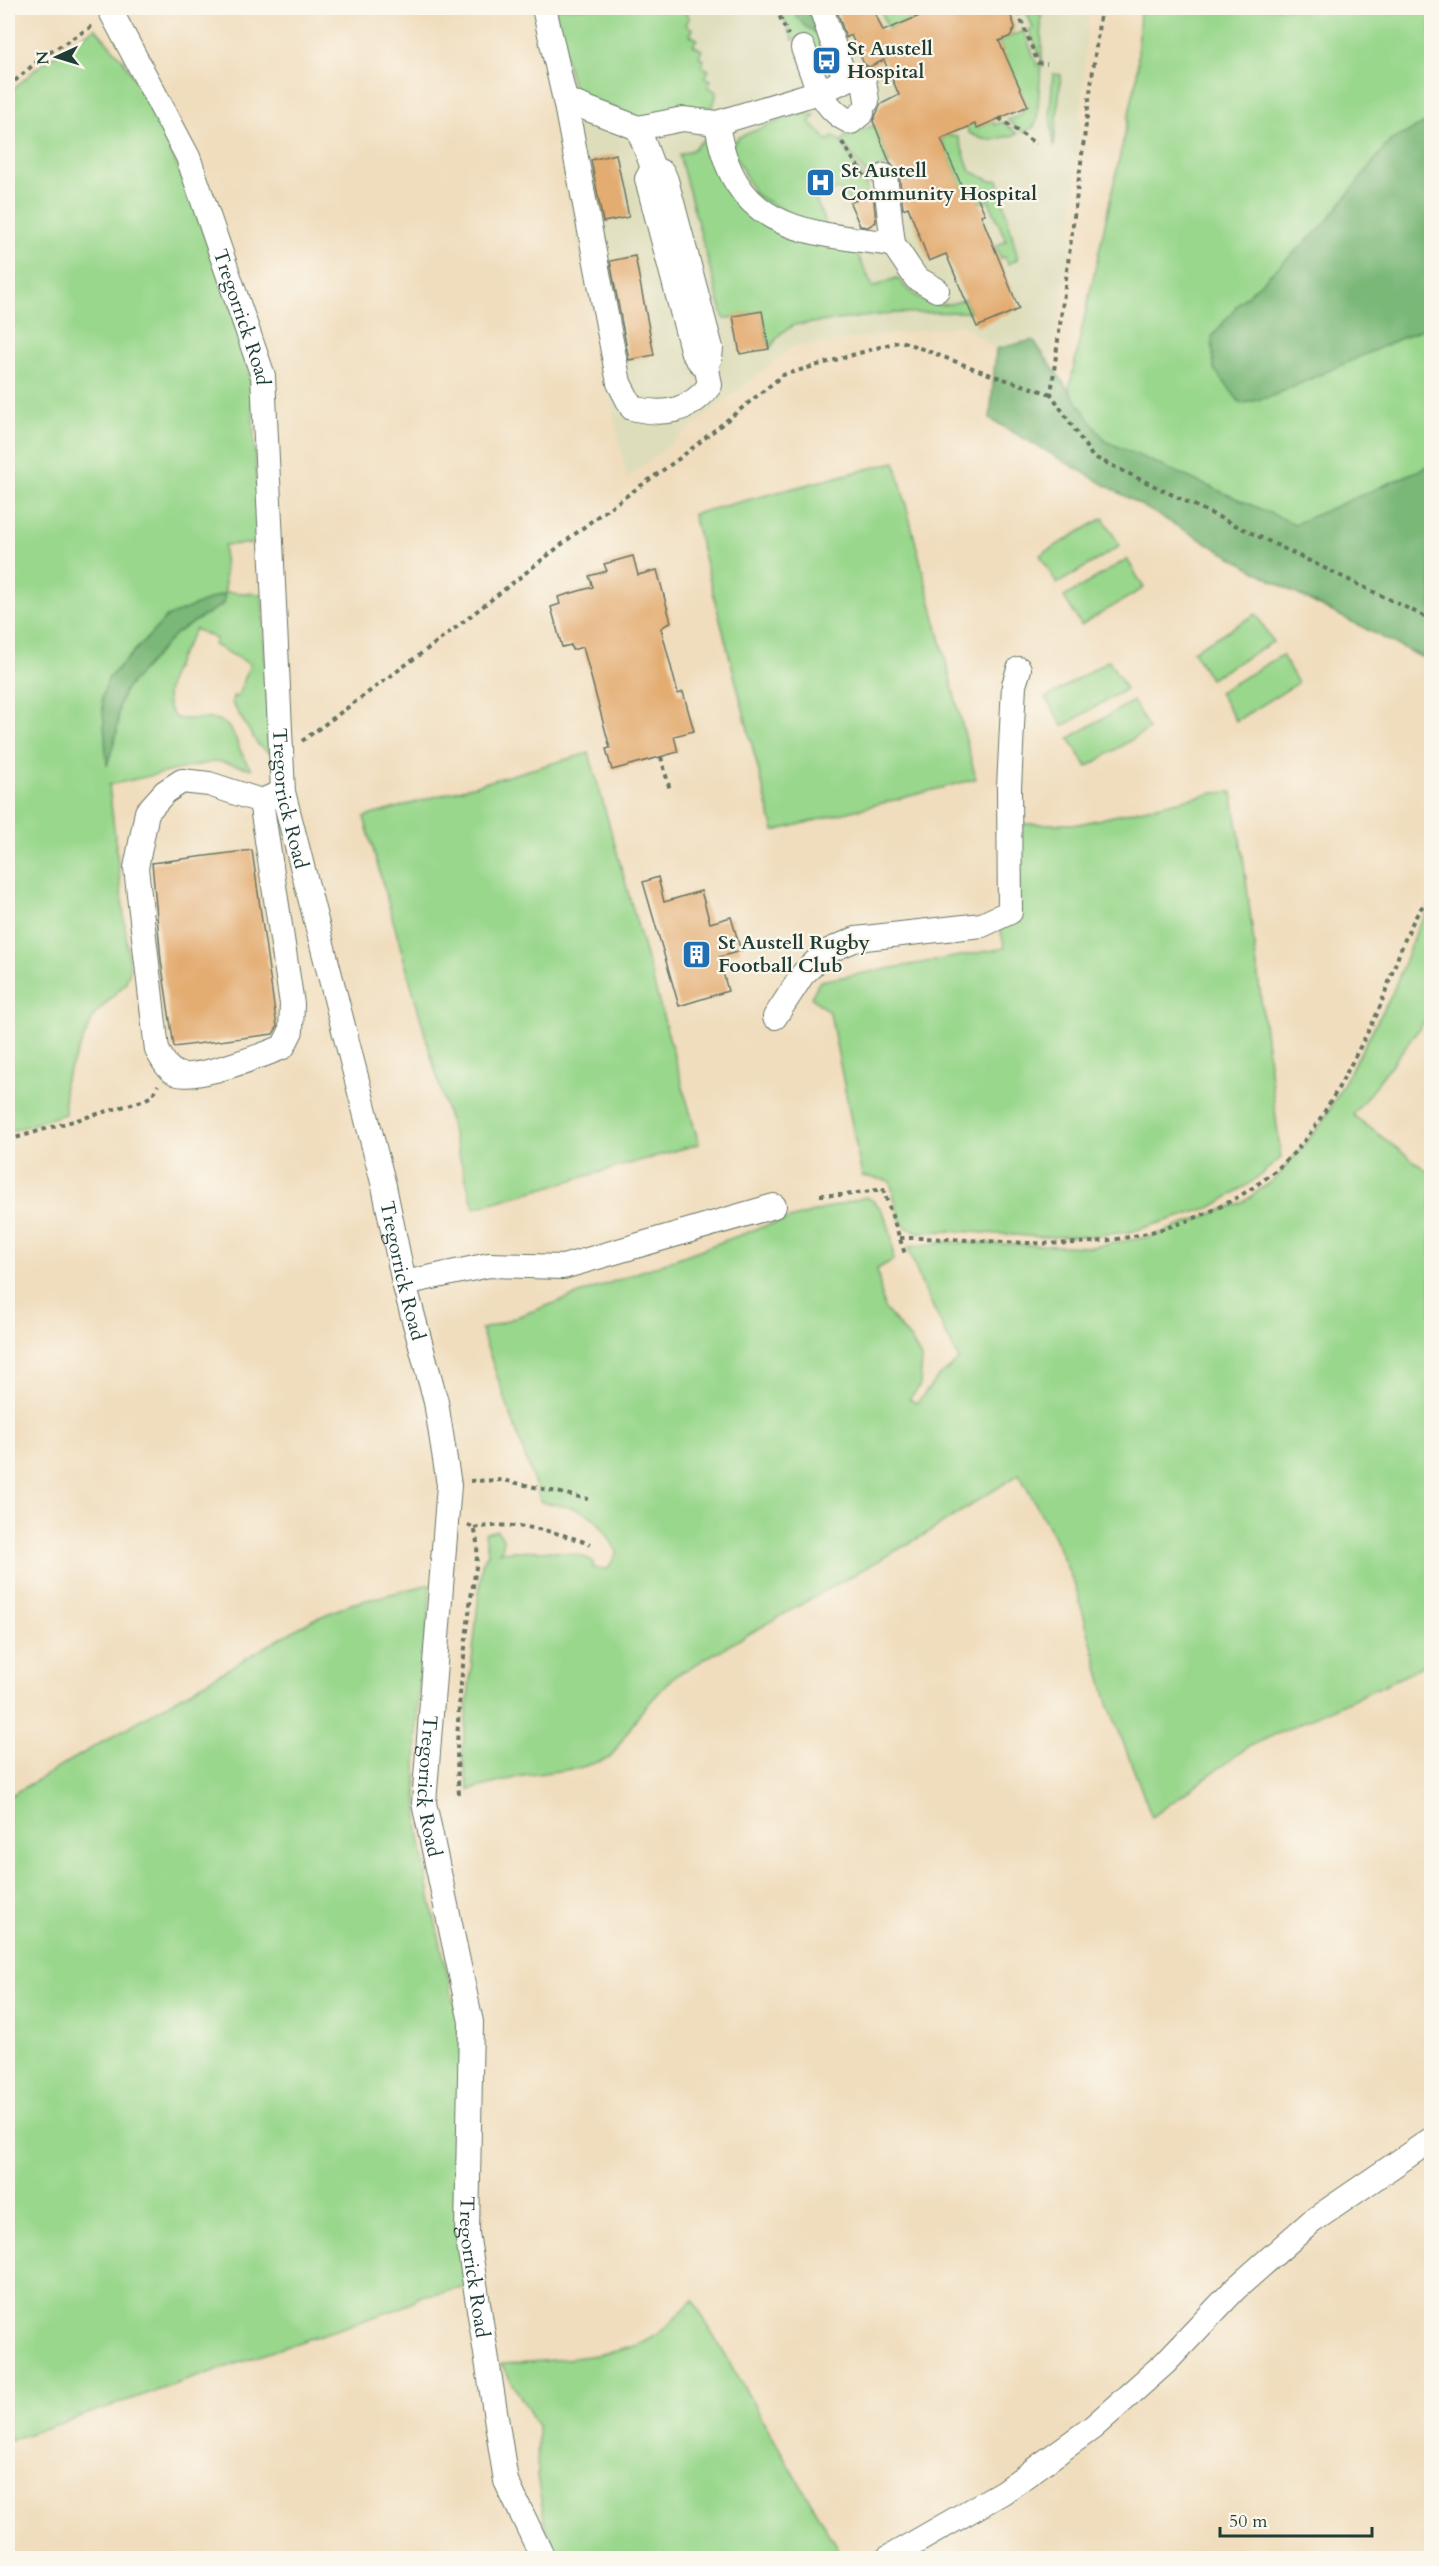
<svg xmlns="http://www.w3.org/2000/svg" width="1439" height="2566" font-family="Cardo,serif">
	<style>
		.built { fill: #deddbb }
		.green { fill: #99d78c; stroke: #5c8a60; stroke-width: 1.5; fill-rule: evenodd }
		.forest { fill: #7ab878; stroke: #4c7a56; stroke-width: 1.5 }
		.building { fill: #e3ac71 }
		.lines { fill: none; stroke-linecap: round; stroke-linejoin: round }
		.minor-casing { stroke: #687564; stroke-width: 26 }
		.path { stroke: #687564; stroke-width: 4; stroke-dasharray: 4.5 4.5; stroke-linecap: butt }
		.minor { stroke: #fff; stroke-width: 24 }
		.labels { text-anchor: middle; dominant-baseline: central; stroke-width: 4.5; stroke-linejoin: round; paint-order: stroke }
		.poi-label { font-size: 20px; font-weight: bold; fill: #1f3d34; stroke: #fbf7ec; text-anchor: start }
		.street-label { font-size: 20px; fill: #1f3d34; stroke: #fbf7ec }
	</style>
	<rect width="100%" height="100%" fill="#fbf7ec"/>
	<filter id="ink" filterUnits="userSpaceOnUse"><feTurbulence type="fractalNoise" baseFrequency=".0167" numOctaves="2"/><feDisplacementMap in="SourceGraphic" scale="12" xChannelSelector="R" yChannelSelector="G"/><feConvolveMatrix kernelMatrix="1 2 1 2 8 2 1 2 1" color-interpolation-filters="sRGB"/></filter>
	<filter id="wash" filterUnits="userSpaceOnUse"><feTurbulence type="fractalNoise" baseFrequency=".008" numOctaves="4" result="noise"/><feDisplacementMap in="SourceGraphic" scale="24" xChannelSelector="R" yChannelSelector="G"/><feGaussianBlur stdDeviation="1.35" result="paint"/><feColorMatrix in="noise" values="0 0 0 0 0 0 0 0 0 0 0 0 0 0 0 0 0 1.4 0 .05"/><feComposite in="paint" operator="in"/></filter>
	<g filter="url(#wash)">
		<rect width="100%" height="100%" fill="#f0ddbd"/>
		<polygon class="built" points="529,8 1089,8 1069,259 1048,384 962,325 792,347 627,479"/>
		<g class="green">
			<polygon points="554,8 683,8 689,18 686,25 693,29 690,35 697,39 693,45 702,50 699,57 704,60 701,66 709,70 705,77 711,80 708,87 717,92 713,106 703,112 642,119 580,94 573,88"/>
			<polygon points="779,8 799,8 795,15 825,38 827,42 820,45 821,50 814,52 807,35 793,40"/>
			<polygon points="880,8 909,8 911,19 888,29"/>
			<polygon points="1025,8 1041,8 1042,61 1029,30 1033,28"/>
			<polygon points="1140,8 1431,8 1431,604 1100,452 1069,389 1137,77"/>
			<path d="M95,28L123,60L156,115L203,229L240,332L251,381L260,543L224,545L225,592L262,594L270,753L258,745L232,703L233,696L238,697L250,664L214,645L216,639L195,629C183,654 152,695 176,718C189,721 201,717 214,719C239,724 236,755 252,769L217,761L109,785L130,970L125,984L95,1014L64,1082L65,1114L8,1132V94L38,67ZM223,604L176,633L125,690L119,705L117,732L107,764L108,679L167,617Z"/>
			<polygon points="1024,31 1037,65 1041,65 1037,120 1033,128 1023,132 1007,120 1020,116 1027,105 999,41"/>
			<polygon points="1053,74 1061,75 1054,147 1050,113"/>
			<polygon points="958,86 977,128 993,121 994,125 1002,122 1018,134 993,140 982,139 969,133 954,100"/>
			<polygon points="799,113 815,115 809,122 828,141 834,136 840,141 864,179 878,174 881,176 865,185 869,194 850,203 845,194 838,189 815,198 828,229 793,219 754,193 731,146 739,137"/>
			<polygon points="875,125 890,164 866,174 842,141 845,137"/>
			<polygon points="948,136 958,137 970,171 991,181 998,180 1018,259 1008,264 1005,257 1001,258 996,246 1006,241 989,201 980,202 976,194 967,198 941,139"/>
			<path d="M705,138L725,178L855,249L873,287L897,278C916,300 935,313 965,299L970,312L896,313L794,325L781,333L770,348L761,311L724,319L679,155L692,150Z"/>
			<polygon points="895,462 976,779 774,831 693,514"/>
			<polygon points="1103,518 1120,546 1057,584 1040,555"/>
			<polygon points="1127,559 1144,588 1081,625 1064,597"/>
			<polygon points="1256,614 1273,642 1210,679 1193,651"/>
			<polygon points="1282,655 1298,683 1236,721 1219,692"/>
			<polygon points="1109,660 1126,689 1063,726 1046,698"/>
			<polygon points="1133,701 1149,729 1087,767 1069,738"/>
			<polygon points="589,753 699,1144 474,1208 364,817"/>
			<polygon points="1232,792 1243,856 1281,1158 1249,1184 1212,1207 1130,1232 1089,1236 1043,1237 957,1231 919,1232 907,1228 900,1220 890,1181 862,1176 830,1013 811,997 820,981 1005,948 999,925 1011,824 1079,824 1213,793"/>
			<path d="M1431,904V1013L1353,1115L1431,1174V1660L1408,1674L1248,1747L1152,1817L1108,1703L1076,1588L1054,1537L1019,1474L929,1532L673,1677L641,1712L610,1758L579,1768L523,1776L469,1790L462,1757L482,1564L488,1553L485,1533L497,1530L503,1538V1547L499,1552C523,1550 575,1548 593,1562V1568L608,1569L617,1552C594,1509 587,1510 541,1502L481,1330L765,1226L866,1197C887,1205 894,1239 893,1260L877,1269L884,1308L911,1340L922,1359L920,1386L909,1399L917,1403L936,1379L959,1360L921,1283L908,1247L947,1242L1092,1247L1153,1236L1243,1202L1277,1177L1322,1123L1392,994L1415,934Z"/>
			<polygon points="430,1584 429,1616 418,1694 416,1771 419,1831 431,1903 458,2019 462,2060 470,2287 421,2296 403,2307 8,2441 8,1797 310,1621 351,1604"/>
			<path d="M693,2300L843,2558H559L546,2530L537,2476L538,2426L501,2364C540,2361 619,2358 652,2338C667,2329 680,2312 693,2300Z"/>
		</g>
		<g class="forest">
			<polygon points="800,8 812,8 825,38 806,27 795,15"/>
			<polygon points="1431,120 1431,325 1270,397 1241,404 1214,369 1212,337 1240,302 1323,226 1390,141"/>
			<polygon points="1033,340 1105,441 1295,524 1431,465 1431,662 1289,590 990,419 996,349"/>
			<polygon points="225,593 223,604 176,633 125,690 119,705 117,732 107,766 102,697 108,679 167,617"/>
		</g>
		<g id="blocks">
			<g class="building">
				<polygon points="836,8 873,8 883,31 929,12 927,8 1008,8 1015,27 1011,36 999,41 1028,106 977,128 975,124 941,139 967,198 976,194 985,214 981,215 1019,309 977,327 946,254 929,261 908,207 903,209 899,174 890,163 873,121 881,104 899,95 884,60 869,67 864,64 851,35 846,38"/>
				<polygon points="616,154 629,217 603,222 591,160"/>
				<polygon points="873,192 876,222 868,227 860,226 850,203"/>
				<polygon points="635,256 654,355 629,360 610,261"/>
				<polygon points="762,311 769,349 740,354 733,316"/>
				<polygon points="633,556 638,575 657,570 671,622 661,628 678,694 683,692 694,731 674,736 678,752 612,770 606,749 610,748 583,647 572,650 571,645 562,647 551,607 560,604 558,597 593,587 589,576 607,571 604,564"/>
				<polygon points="252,850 277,1027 273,1034 174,1047 161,960 152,863"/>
				<polygon points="658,877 664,902 701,891 710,923 731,917 741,951 719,957 728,991 679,1006 643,882"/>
			</g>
		</g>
	</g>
	<g filter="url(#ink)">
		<use href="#blocks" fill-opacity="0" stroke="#687564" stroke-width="1.5"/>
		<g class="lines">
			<defs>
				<g id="minor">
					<path id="s1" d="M109,8L188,157L263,376L283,792L384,1186L404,1283L436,1402L449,1485L424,1803L471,2022L467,2233L506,2481L543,2558"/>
					<polyline points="544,8 565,100 638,128 683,119 717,123 819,92 855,76 864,80 867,101"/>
					<polyline points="821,8 845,79"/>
					<path d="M803,48C813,75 821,110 851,122L862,113"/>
					<path d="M565,100L619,383L632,408C664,416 690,412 710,385L706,364L710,358L711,348L666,180L663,173L653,168L638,128"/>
					<path d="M717,123C732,230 804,233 893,244L885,176"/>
					<polyline points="653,168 647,179 693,353 700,362 706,364"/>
					<polyline points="893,244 916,278 937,290"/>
					<path d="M261,801L209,784L182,781L165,792L147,812L136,868L157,1050C163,1060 167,1070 178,1074C196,1080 264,1055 283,1047L291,1031L292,1004L261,801L283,792"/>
					<polyline points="775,1017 803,974 826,952 856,939 982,925 1010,912 1009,788 1014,685 1019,669"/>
					<polyline points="404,1283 489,1265 563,1267 774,1206"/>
					<polyline points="888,2558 1003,2492 1092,2428 1165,2363 1235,2289 1311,2222 1432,2139"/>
				</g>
			</defs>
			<use href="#minor" class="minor-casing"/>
			<g class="path">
				<polyline points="776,8 788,35"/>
				<polyline points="1101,8 1051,394 1092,456 1432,620"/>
				<polyline points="1018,12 1038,63 1047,64"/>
				<polyline points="8,87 41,58 94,25"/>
				<polyline points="999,118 1036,144"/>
				<polyline points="842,142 864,176"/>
				<polyline points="302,741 445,636 598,516 680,458 783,375 901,341 994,376 1051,394"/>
				<polyline points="661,757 670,790"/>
				<polyline points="8,1140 142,1101 152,1096 158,1085"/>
				<polyline points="820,1195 845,1195 883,1189 905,1254"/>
				<path d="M900,1238C969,1237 1050,1250 1117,1239C1193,1227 1272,1191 1316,1125C1338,1092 1356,1054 1375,1018C1389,989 1408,912 1432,897"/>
				<polyline points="470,1481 503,1480 588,1499"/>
				<path d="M474,1528C514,1521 552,1530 590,1544"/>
				<path d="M459,1794C453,1730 463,1668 470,1605C473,1579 482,1552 474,1528L466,1524"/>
			</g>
			<use href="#minor" class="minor"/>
		</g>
	</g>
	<defs>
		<symbol id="bus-square" viewBox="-11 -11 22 22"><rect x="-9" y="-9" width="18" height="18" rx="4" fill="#1f6fb2" stroke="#fbf7ec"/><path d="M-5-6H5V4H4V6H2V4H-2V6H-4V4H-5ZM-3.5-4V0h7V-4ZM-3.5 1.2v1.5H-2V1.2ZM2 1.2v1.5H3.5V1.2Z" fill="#fff"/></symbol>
		<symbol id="hospital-square" viewBox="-11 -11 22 22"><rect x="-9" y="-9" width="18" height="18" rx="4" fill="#1f6fb2" stroke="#fbf7ec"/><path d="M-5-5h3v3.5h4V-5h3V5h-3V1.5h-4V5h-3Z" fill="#fff"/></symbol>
		<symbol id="building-square" viewBox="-11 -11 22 22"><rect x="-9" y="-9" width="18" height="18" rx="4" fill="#1f6fb2" stroke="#fbf7ec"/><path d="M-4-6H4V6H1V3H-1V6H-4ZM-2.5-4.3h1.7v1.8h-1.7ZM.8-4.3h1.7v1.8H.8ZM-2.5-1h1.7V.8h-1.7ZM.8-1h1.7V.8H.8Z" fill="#fff"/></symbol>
	</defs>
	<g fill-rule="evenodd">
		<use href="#bus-square" x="810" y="44" width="33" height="33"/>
		<use href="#hospital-square" x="804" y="166" width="33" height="33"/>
		<use href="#building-square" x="680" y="938" width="33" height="33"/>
	</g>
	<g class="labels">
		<g class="poi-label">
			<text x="847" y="48">St Austell<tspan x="847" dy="23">Hospital</tspan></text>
			<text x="841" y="170">St Austell<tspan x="841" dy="23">Community Hospital</tspan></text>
			<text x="718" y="942">St Austell Rugby<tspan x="718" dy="23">Football Club</tspan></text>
		</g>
		<g class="street-label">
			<text stroke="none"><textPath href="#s1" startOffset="338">Tregorrick Road</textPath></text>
			<text stroke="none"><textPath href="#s1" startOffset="824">Tregorrick Road</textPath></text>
			<text stroke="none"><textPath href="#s1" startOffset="1310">Tregorrick Road</textPath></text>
			<text stroke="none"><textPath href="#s1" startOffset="1832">Tregorrick Road</textPath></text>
			<text stroke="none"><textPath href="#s1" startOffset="2318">Tregorrick Road</textPath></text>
		</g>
	</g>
	<rect width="1439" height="2566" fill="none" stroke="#fbf7ec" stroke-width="30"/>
	<g transform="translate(57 57) rotate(266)" stroke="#fbf7ec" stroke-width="4.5" paint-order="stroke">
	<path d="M0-4.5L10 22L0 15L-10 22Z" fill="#1f3d34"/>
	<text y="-9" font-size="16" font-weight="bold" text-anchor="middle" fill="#1f3d34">N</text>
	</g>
	<path d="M1220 2527v9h152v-9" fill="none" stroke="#1f3d34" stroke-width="3"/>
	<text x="1229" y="2527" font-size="18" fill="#1f3d34" stroke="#fbf7ec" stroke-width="4.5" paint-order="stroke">50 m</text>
</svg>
